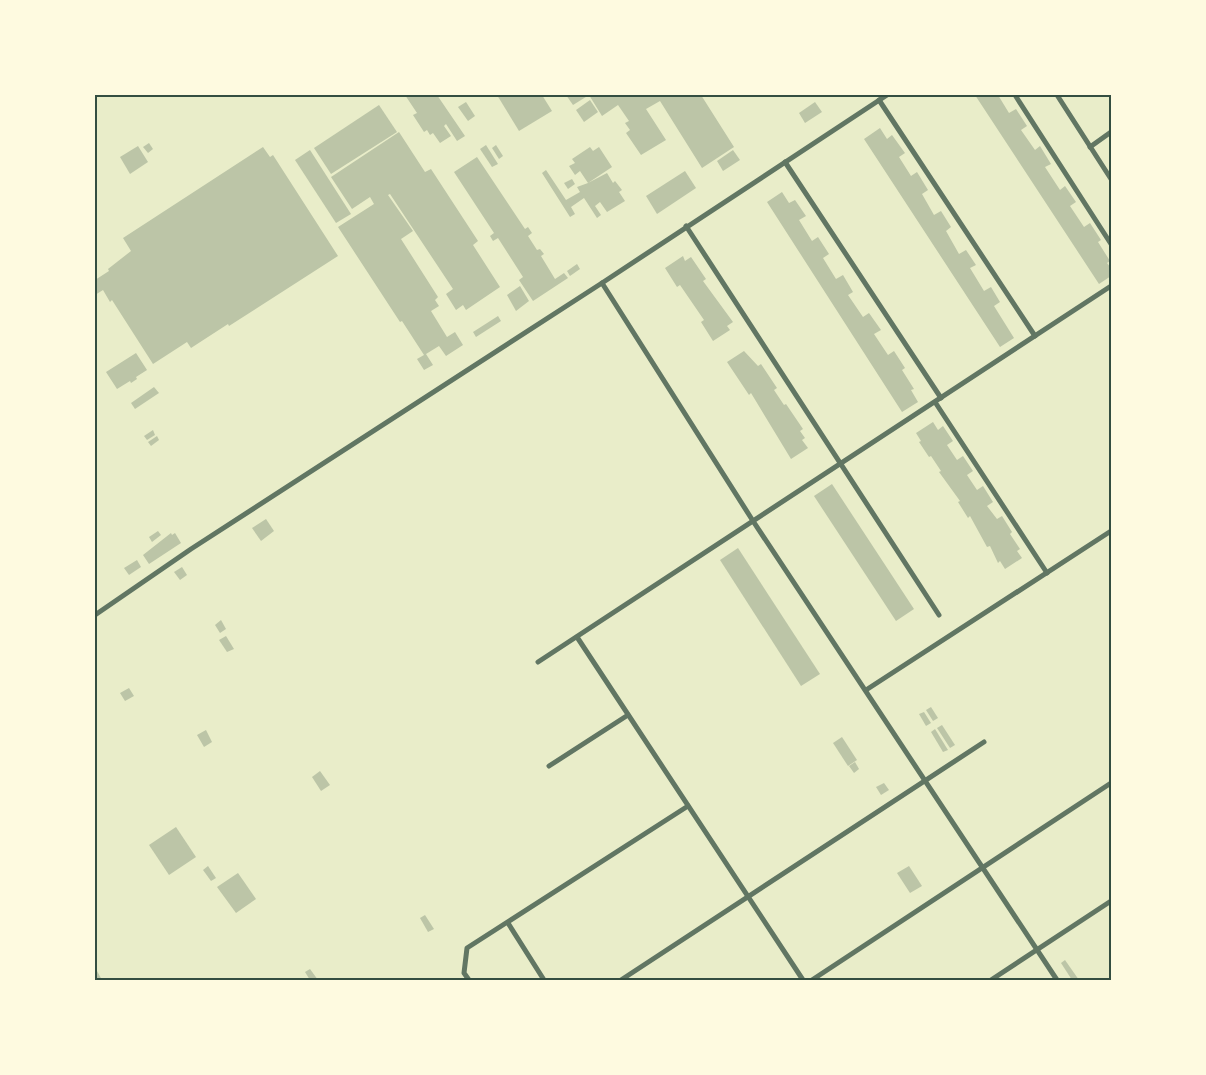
<svg xmlns="http://www.w3.org/2000/svg" width="1206" height="1075" font-family="'Fira Sans Condensed',sans-serif">
	<style>
		.building { fill: #bcc5a7 }
		.lines { fill: none; stroke-linecap: round; stroke-linejoin: round }
		.minor { stroke: #617663; stroke-width: 5 }
		.neatline { fill: none; stroke: #344e41; stroke-width: 2 }
	</style>
	<rect width="100%" height="100%" fill="#e9edc9"/>
	<g class="building">
		<polygon points="405,95 437,95 465,136 457,141 446,124 444,126 451,136 440,143 433,133 430,135 427,130 424,132 413,115 417,113"/>
		<polygon points="497,95 542,95 552,111 519,131"/>
		<polygon points="566,95 589,95 573,105"/>
		<polygon points="589,95 701,95 734,147 702,168 660,101 646,109 666,140 641,155 626,133 630,130 625,123 629,121 618,105 602,116"/>
		<polygon points="975,95 998,95 1009,113 1016,109 1027,126 1021,130 1035,150 1040,146 1051,164 1045,167 1060,190 1065,186 1076,202 1070,206 1084,227 1090,223 1101,240 1098,242 1110,261 1107,263 1111,268 1111,276 1099,284"/>
		<polygon points="590,100 598,112 584,122 576,110"/>
		<polygon points="466,102 475,116 468,121 458,107"/>
		<polygon points="815,102 822,112 805,123 799,113"/>
		<polygon points="379,105 397,132 331,174 314,148"/>
		<polygon points="880,128 887,139 892,135 905,153 899,157 911,176 917,172 928,190 922,194 934,215 941,211 951,227 946,231 959,254 966,250 976,265 970,268 984,291 991,287 1000,302 994,306 1014,338 1000,347 864,139"/>
		<polygon points="399,132 425,172 431,169 478,241 473,245 500,287 466,310 463,305 456,310 446,294 453,289 390,194 388,195 413,231 401,239 438,297 435,300 439,306 431,311 447,337 455,332 463,345 446,356 439,346 426,354 433,365 424,370 417,359 424,355 402,321 400,322 338,227 374,204 370,197 352,209 331,177"/>
		<polygon points="149,143 153,149 148,153 143,147"/>
		<polygon points="486,145 498,164 492,167 480,149"/>
		<polygon points="496,145 503,156 499,159 492,148"/>
		<polygon points="138,146 148,162 130,174 120,157"/>
		<polygon points="263,147 270,157 273,155 338,256 229,326 228,324 191,348 187,342 153,364 112,300 110,302 103,290 95,295 95,280 109,271 108,269 131,251 123,238"/>
		<polygon points="590,147 593,151 599,147 612,167 588,183 607,173 613,183 615,181 622,190 619,192 625,201 607,212 600,202 595,206 601,215 597,218 584,198 571,207 575,214 570,217 542,173 546,170 566,200 580,192 577,187 588,183 580,171 575,175 569,166 575,163 572,159"/>
		<polygon points="310,150 351,214 336,223 295,160"/>
		<polygon points="733,150 740,160 723,171 717,161"/>
		<polygon points="477,157 525,229 528,227 532,233 528,236 537,250 540,249 544,254 541,256 555,279 564,273 568,278 533,301 519,280 523,277 498,238 493,241 490,236 494,233 454,172"/>
		<polygon points="685,171 696,188 657,214 646,196"/>
		<polygon points="572,179 575,184 568,189 564,183"/>
		<polygon points="782,192 789,203 795,200 806,216 799,220 812,241 818,237 829,254 823,258 836,279 843,275 853,292 848,295 863,317 869,313 881,330 874,334 888,355 894,351 905,368 902,370 914,389 911,390 918,402 902,412 767,202"/>
		<polygon points="683,256 685,261 691,257 706,279 703,281 733,322 727,326 730,330 713,341 701,322 704,320 680,285 677,287 665,268"/>
		<polygon points="577,264 580,269 570,276 567,271"/>
		<polygon points="520,286 529,301 516,311 507,295"/>
		<polygon points="498,316 501,321 476,337 473,332"/>
		<polygon points="744,351 758,366 761,364 777,388 774,390 784,405 786,404 803,429 800,431 805,438 802,440 808,448 791,459 751,393 749,395 727,362"/>
		<polygon points="136,353 147,370 136,377 137,379 131,383 130,381 117,389 106,372"/>
		<polygon points="154,387 159,393 135,409 131,403"/>
		<polygon points="933,422 938,430 943,426 953,441 947,445 957,460 963,456 973,471 967,475 977,490 983,486 993,502 987,506 997,519 1002,516 1012,532 1010,534 1020,549 1017,551 1022,558 1005,569 1000,561 998,563 990,546 987,547 970,516 968,518 958,502 960,501 939,472 941,471 931,456 929,457 919,442 921,441 916,433"/>
		<polygon points="153,430 155,435 147,440 144,436"/>
		<polygon points="157,436 159,440 151,446 148,442"/>
		<polygon points="832,484 914,609 896,621 814,496"/>
		<polygon points="266,519 274,531 261,541 252,528"/>
		<polygon points="158,531 161,535 152,542 149,537"/>
		<polygon points="171,533 172,535 175,533 181,543 149,564 143,555"/>
		<polygon points="738,548 820,674 801,686 720,560"/>
		<polygon points="137,560 141,567 129,575 124,568"/>
		<polygon points="182,567 187,575 180,580 174,572"/>
		<polygon points="221,620 226,629 220,633 215,625"/>
		<polygon points="226,636 234,649 227,652 219,640"/>
		<polygon points="129,688 134,696 125,701 120,693"/>
		<polygon points="931,707 938,718 933,721 926,710"/>
		<polygon points="924,712 931,723 926,726 919,714"/>
		<polygon points="942,725 955,745 950,748 937,728"/>
		<polygon points="935,729 948,750 943,752 931,732"/>
		<polygon points="206,730 212,742 204,747 197,735"/>
		<polygon points="842,737 857,760 848,766 833,743"/>
		<polygon points="855,762 859,769 854,773 849,766"/>
		<polygon points="320,771 330,785 321,791 312,777"/>
		<polygon points="884,783 889,790 881,795 876,787"/>
		<polygon points="176,827 196,857 169,875 149,845"/>
		<polygon points="208,866 216,878 211,881 203,870"/>
		<polygon points="909,866 922,886 910,893 897,873"/>
		<polygon points="238,873 256,899 236,913 217,887"/>
		<polygon points="425,915 434,929 428,932 420,918"/>
		<polygon points="1065,960 1079,980 1072,980 1061,963"/>
		<polygon points="310,969 318,980 310,980 305,972"/>
		<polygon points="97,971 102,980 95,980"/>
	</g>
	<g class="lines">
		<g class="minor">
			<polyline points="1015,95 1111,244"/>
			<polyline points="1057,95 1111,179"/>
			<polyline points="879,100 1035,336"/>
			<polyline points="1090,147 1111,132"/>
			<polyline points="785,162 941,398"/>
			<polyline points="686,226 939,615"/>
			<polyline points="602,283 753,521 1057,980"/>
			<polyline points="935,402 1047,573"/>
			<polyline points="95,615 191,549 602,283 887,95"/>
			<polyline points="577,637 803,980"/>
			<polyline points="538,662 1111,286"/>
			<polyline points="866,690 1111,531"/>
			<polyline points="549,766 628,715"/>
			<polyline points="508,923 544,980"/>
			<polyline points="469,980 464,973 467,948 688,806"/>
			<polyline points="621,980 984,742"/>
			<polyline points="812,980 1111,783"/>
			<polyline points="991,980 1111,901"/>
		</g>
	</g>
	<rect width="1206" height="1075" fill="none" stroke="#fefae0" stroke-width="192"/>
	<rect x="96" y="96" width="1014" height="883" class="neatline"/>
</svg>
